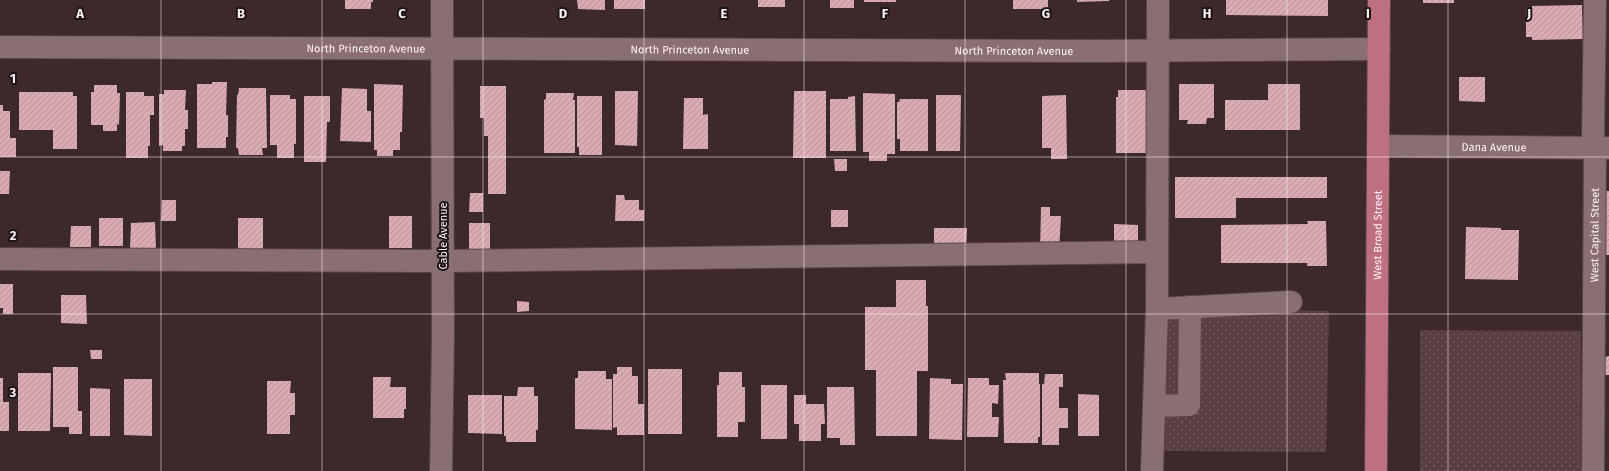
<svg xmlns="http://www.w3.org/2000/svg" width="1609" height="471" font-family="'Fira Sans',sans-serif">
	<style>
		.grass { fill: url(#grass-dots) }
		.building { fill: url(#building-hatch) }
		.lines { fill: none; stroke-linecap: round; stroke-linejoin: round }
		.minor-casing { stroke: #584649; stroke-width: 24 }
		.major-casing { stroke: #584649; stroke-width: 24 }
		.minor { stroke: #896f73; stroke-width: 22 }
		.major { stroke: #be7081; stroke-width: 22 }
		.grid { fill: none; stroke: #feeff1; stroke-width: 1; stroke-opacity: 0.55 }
		.labels { text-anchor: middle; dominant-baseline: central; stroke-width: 4; stroke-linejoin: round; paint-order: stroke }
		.street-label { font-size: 11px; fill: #feeff1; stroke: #1d1415 }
		.grid-label { font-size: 13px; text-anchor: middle; font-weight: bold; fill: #feeff1; stroke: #1d1415; stroke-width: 4; stroke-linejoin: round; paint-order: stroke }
	</style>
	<defs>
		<pattern id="grass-dots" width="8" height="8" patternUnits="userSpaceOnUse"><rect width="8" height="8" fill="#593f43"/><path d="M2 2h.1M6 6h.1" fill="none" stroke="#725b5f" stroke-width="1.8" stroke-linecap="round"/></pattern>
		<pattern id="building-hatch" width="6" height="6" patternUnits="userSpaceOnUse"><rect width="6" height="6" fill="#daabb3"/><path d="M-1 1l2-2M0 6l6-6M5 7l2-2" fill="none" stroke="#b69298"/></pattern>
	</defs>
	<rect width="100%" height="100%" fill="#3d282c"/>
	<g class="grass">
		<polygon points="1167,309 1329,311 1326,452 1165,451"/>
		<polygon points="1420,330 1581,331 1581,471 1420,471"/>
	</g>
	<g class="building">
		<polygon points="345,0 373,0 373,2 371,2 371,9 345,9"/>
		<polygon points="577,0 605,0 605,10 578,9"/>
		<rect x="614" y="0" width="31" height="9"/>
		<rect x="758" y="0" width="27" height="7"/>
		<rect x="830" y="0" width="24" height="8"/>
		<rect x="864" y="0" width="32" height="2"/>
		<rect x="1013" y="0" width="35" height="9"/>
		<polygon points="1077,0 1109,0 1109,1 1077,2"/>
		<polygon points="1226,0 1328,0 1328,16 1226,15"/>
		<rect x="1423" y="0" width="31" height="3"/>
		<polygon points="1582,5 1583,39 1532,40 1532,37 1526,37 1526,8 1532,8 1532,6"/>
		<polygon points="1459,77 1485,77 1485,102 1459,101"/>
		<polygon points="212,82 227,82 226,115 228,115 228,137 226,137 226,148 197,148 197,84 212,84"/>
		<polygon points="374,84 403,85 402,132 400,132 400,150 393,150 393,156 377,156 377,150 374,150"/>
		<polygon points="1179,84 1214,84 1214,118 1207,118 1206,124 1187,124 1188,120 1179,120"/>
		<polygon points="1268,84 1300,84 1300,130 1225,130 1225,100 1268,100"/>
		<polygon points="94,85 117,85 117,93 120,93 119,125 117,124 117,131 103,131 103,125 91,125 91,92 94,92"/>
		<polygon points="480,86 506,86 506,194 488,194 488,136 484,136 484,118 480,118"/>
		<polygon points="239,88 266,88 267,148 262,148 263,155 239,155 238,148 236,148 237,95 238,95"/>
		<polygon points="342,88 367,89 367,111 371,111 371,142 340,141"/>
		<polygon points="164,90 186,90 185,110 188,110 188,129 185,129 185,146 182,146 182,151 163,151 163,145 159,146 159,94 164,94"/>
		<polygon points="1118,90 1148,90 1150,153 1116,153 1116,97 1118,97"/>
		<polygon points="615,91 638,91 637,146 615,145"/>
		<polygon points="794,91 826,91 826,158 793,158"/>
		<polygon points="19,92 73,92 73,96 77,96 77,149 53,149 53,130 19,130"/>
		<polygon points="126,92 144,92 144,96 154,96 154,115 150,115 150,146 148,146 148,158 126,158"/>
		<polygon points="546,93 574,93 573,100 575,100 575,153 544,153 544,100 546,99"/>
		<polygon points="863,93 895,94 895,154 887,154 887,161 869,161 869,152 863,152"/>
		<polygon points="270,95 290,95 290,99 296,99 296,144 294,144 294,158 277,158 277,145 270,145"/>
		<polygon points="936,95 961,95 960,151 936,151"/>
		<polygon points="1066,95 1067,159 1051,159 1051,148 1042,148 1042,96"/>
		<polygon points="304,96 330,96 330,122 327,122 326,162 304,162"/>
		<polygon points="577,96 602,96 602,155 579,155 579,147 577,147"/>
		<polygon points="855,96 856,151 830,151 830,99 848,99 848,97"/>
		<polygon points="684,98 703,98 703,115 708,114 708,149 683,149"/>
		<polygon points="900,99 928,99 928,151 900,151 900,139 897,139 897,102 899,102"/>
		<polygon points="0,105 3,105 3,111 10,111 10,138 16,138 16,157 0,157"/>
		<polygon points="834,159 847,159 847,171 835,171"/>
		<polygon points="0,171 10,171 9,194 0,194"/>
		<polygon points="1175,177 1327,177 1327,198 1236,198 1236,218 1175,218"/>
		<rect x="1606" y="191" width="3" height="64"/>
		<polygon points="470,193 483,193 483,212 469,212"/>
		<polygon points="616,195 624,195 625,200 639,200 639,210 644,210 644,221 615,221"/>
		<polygon points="162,200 176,200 176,221 161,221"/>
		<polygon points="1041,207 1050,207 1050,216 1061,216 1059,252 1040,252"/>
		<rect x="831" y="210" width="17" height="17"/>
		<rect x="389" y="216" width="23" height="32"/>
		<rect x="99" y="218" width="24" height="28"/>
		<rect x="238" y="218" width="25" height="34"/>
		<polygon points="1307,221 1326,221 1327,266 1307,266 1307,263 1221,263 1221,225 1308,224"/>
		<polygon points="155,222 156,248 130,248 131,223"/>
		<rect x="469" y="223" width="21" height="33"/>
		<polygon points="1114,224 1138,225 1138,252 1114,252"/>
		<polygon points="71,226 91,226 91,247 70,247"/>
		<polygon points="1466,227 1501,228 1501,230 1519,230 1518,280 1465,279"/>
		<polygon points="934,228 967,228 966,254 934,254"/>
		<polygon points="896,280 926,280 926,306 928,306 928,371 917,371 917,436 876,436 876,370 865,370 865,307 896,307"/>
		<polygon points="0,284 13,284 13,314 3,314 3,308 0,308"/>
		<polygon points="61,295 86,295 87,324 61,323"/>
		<polygon points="517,301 529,302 529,311 517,312"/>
		<polygon points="90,350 102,350 102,359 91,359"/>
		<polygon points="1609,356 1609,375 1605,375 1605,357"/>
		<polygon points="53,367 78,367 78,411 82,411 82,434 69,434 69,427 53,427"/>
		<polygon points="617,367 632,367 632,376 638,376 638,404 644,404 644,435 617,435 617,427 613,428 613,374 617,374"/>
		<rect x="648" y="369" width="34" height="65"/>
		<polygon points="578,371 606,371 606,379 612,379 612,430 575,429 575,378 578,378"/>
		<polygon points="719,372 742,372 742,387 745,387 745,422 738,422 738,437 717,437 717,385 719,385"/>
		<polygon points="18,373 51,373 50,431 18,431"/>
		<polygon points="1005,373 1039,373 1039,384 1040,384 1040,437 1038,437 1038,443 1004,443 1003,380 1006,380"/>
		<polygon points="1045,374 1063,374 1063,387 1059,387 1059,408 1068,408 1068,428 1059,428 1059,445 1042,445 1042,384 1044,384"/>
		<polygon points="373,377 391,377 390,387 406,387 406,409 404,409 404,418 373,418"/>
		<polygon points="0,378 3,378 3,402 9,402 9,431 0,431"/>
		<polygon points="930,378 951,379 951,384 963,384 962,440 929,439"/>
		<polygon points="968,378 989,378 989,385 999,385 998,404 992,403 992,417 999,417 998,437 967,437"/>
		<polygon points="124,379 152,379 152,436 124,435"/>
		<polygon points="267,381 291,381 290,393 295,393 295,415 290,415 290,434 267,434"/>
		<rect x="761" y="385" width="26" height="54"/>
		<polygon points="518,387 534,387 534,396 538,396 538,430 536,430 536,442 506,442 506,436 504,436 504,396 517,396"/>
		<polygon points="827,387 854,387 855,445 840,445 840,438 827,438"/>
		<polygon points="90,388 110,389 110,436 90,436"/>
		<polygon points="1078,394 1099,395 1099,436 1078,436"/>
		<polygon points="468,395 502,395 502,434 468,433"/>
		<polygon points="794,395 806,395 806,404 824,404 825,424 821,424 821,441 799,441 799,424 794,424"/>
	</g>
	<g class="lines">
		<defs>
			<g id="minor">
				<path id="s1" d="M0,47L1093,51L1379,49"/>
				<path id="s2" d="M1378,146L1609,148"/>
				<polyline points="0,259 443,261 1157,252"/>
				<polyline points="1157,309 1291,302"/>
				<polyline points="1154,406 1189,405 1190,307"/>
				<polyline points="441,471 443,336 442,0"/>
				<polyline points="1152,471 1157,309 1158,0"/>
				<path id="s3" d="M1593,471L1595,148L1593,138L1595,0"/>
			</g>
			<g id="major">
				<path id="s4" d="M1376,471L1379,0"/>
			</g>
		</defs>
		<use href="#minor" class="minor-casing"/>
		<use href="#major" class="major-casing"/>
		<use href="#minor" class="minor"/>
		<use href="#major" class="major"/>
	</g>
	<path class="grid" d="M161,0V471M322,0V471M483,0V471M644,0V471M804,0V471M965,0V471M1126,0V471M1287,0V471M1448,0V471M0,157H1609M0,314H1609"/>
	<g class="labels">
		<g class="street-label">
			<text stroke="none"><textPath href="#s1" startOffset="366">North Princeton Avenue</textPath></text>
			<text stroke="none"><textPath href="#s1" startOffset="690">North Princeton Avenue</textPath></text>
			<text stroke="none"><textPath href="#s1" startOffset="1014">North Princeton Avenue</textPath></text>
			<text stroke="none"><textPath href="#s2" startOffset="116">Dana Avenue</textPath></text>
			<text stroke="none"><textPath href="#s4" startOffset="236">West Broad Street</textPath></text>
			<text stroke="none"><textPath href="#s3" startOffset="236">West Capital Street</textPath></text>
			<text transform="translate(443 236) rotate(-90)">Cable Avenue</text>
		</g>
	</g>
	<g class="grid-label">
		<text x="80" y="18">A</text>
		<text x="241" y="18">B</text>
		<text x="402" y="18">C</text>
		<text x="563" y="18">D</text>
		<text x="724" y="18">E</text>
		<text x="885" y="18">F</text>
		<text x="1046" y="18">G</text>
		<text x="1207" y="18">H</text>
		<text x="1368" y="18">I</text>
		<text x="1529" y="18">J</text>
		<text x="13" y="83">1</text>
		<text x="13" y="240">2</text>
		<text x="13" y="397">3</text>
	</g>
</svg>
